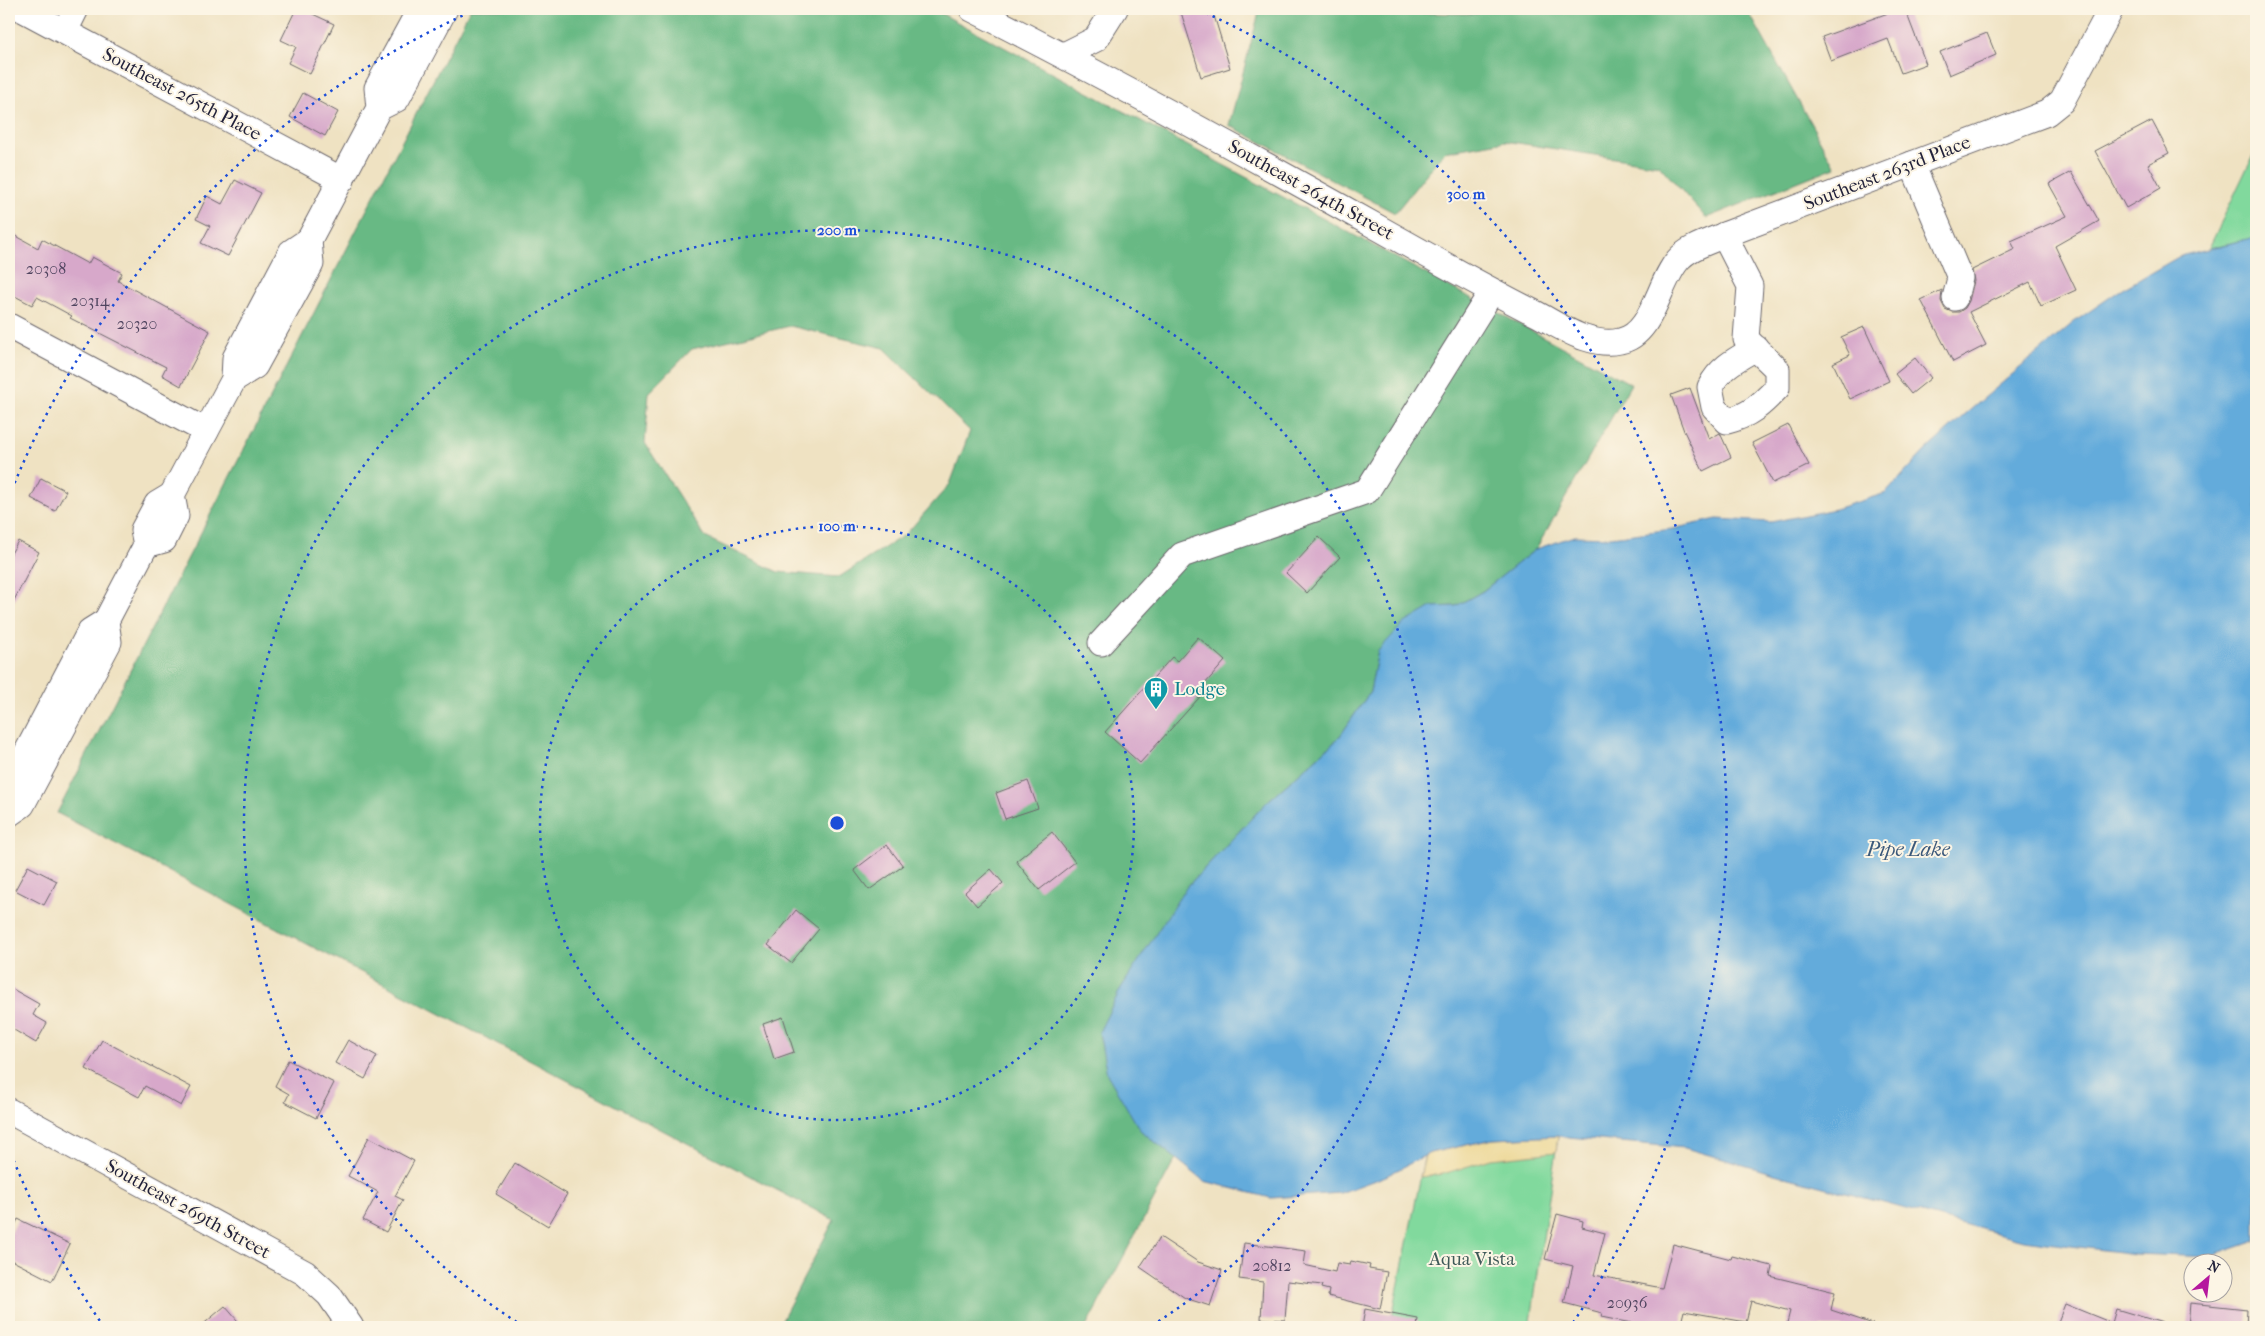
<svg xmlns="http://www.w3.org/2000/svg" width="2265" height="1336" font-family="'IM FELL French Canon',serif">
	<style>
		.green { fill: #81d99d; stroke: #527e6c }
		.forest { fill: #68b984; stroke: #456e60; fill-rule: evenodd }
		.sand { fill: #eeda9e; stroke: #887e6c }
		.water { fill: #64abdb; stroke: #43668b }
		.building { fill: #d7a8ca }
		.lines { fill: none; stroke-linecap: round; stroke-linejoin: round }
		.minor-casing { stroke: #6a656a; stroke-width: 27 }
		.minor { stroke: #fff; stroke-width: 25 }
		.ring { fill: none; stroke: #1d4ed8; stroke-width: 2.5; stroke-dasharray: 2.5 5 }
		.labels { text-anchor: middle; dominant-baseline: central; stroke-width: 4; stroke-linejoin: round; paint-order: stroke }
		.number-label { font-size: 16px; fill: #4f445f }
		.street-label { font-size: 19px; fill: #22223b; stroke: #fcf5e5 }
		.culture-label { font-size: 19px; fill: #0d838f; stroke: #fcf5e5; text-anchor: start }
		.park-label { font-size: 19px; fill: #3e5958; stroke: #fcf5e5 }
		.water-label { font-size: 20px; font-style: italic; fill: #3c597b; stroke: #fcf5e5 }
		.centre { fill: #1d4ed8; stroke: #fcf5e5; stroke-width: 2.5 }
		.ring-label { font-size: 15px; text-anchor: middle; font-weight: bold; fill: #1d4ed8; stroke: #fcf5e5; stroke-width: 4; stroke-linejoin: round; paint-order: stroke }
	</style>
	<rect width="100%" height="100%" fill="#fcf5e5"/>
	<filter id="ink" filterUnits="userSpaceOnUse"><feTurbulence type="fractalNoise" baseFrequency=".02" numOctaves="2"/><feDisplacementMap in="SourceGraphic" scale="10" xChannelSelector="R" yChannelSelector="G"/><feConvolveMatrix kernelMatrix="1 2 1 2 8 2 1 2 1" color-interpolation-filters="sRGB"/></filter>
	<filter id="wash" filterUnits="userSpaceOnUse"><feTurbulence type="fractalNoise" baseFrequency=".0096" numOctaves="4" result="noise"/><feDisplacementMap in="SourceGraphic" scale="20" xChannelSelector="R" yChannelSelector="G"/><feGaussianBlur stdDeviation="1.12" result="paint"/><feColorMatrix in="noise" values="0 0 0 0 0 0 0 0 0 0 0 0 0 0 0 0 0 1.4 0 .05"/><feComposite in="paint" operator="in"/></filter>
	<g filter="url(#wash)">
		<rect width="100%" height="100%" fill="#efe2c2"/>
		<g class="green">
			<polygon points="2256,149 2256,237 2209,248"/>
			<polygon points="1558,1136 1530,1327 1390,1327 1425,1155"/>
		</g>
		<g class="forest">
			<path d="M470,9H933L1631,384L1536,549L1483,591L1456,606L1432,607L1378,651L1370,692L1338,739L1267,802L1185,889L1140,1130L1176,1158L1086,1327H778L834,1220L57,813ZM790,326L884,348L970,431L950,484L906,534L839,577L778,572L705,537L645,443L649,393L692,349Z"/>
			<polygon points="1260,9 1363,9 1418,13 1478,14 1481,9 1747,9 1835,167 1706,218 1659,165 1505,141 1444,152 1395,213 1229,125"/>
		</g>
		<polygon class="sand" points="1558,1136 1556,1152 1491,1159 1443,1174 1420,1177 1425,1155 1430,1153 1493,1139"/>
		<polygon class="water" points="2256,237 2256,1241 2209,1257 2135,1254 2023,1240 1778,1175 1685,1148 1558,1136 1493,1139 1430,1153 1386,1176 1340,1193 1271,1198 1204,1181 1140,1130 1107,1074 1099,1032 1121,988 1185,889 1267,802 1338,739 1370,692 1378,651 1403,624 1432,607 1456,606 1483,591 1536,549 1574,536 1611,537 1672,529 1717,519 1771,522 1835,509 1886,493 1924,452 1963,416 2074,322 2119,291 2180,256"/>
		<g id="blocks">
			<g class="building">
				<polygon points="296,9 302,9 334,24 310,74 288,63 296,47 281,40"/>
				<polygon points="1180,9 1212,9 1230,68 1201,77"/>
				<polygon points="1899,9 1905,9 1926,64 1901,73 1888,39 1831,61 1822,37"/>
				<polygon points="1987,33 1996,55 1949,75 1940,52"/>
				<polygon points="303,93 338,112 325,136 290,117"/>
				<polygon points="2152,121 2169,153 2148,164 2161,188 2126,208 2095,151"/>
				<polygon points="2071,172 2099,221 2055,246 2076,290 2041,306 2030,282 1969,312 1986,345 1953,362 1921,300 1942,290 1941,301 1945,309 1952,312 1959,312 1965,308 1969,301 1974,281 1972,270 2015,249 2011,241 2067,216 2049,184"/>
				<polygon points="235,180 261,193 228,256 201,243 210,226 196,219 207,196 222,204"/>
				<polygon points="9,232 38,248 42,239 88,264 92,257 122,273 118,281 210,331 181,386 162,375 166,367 70,318 72,316 37,297 32,305 9,293"/>
				<polygon points="1864,327 1889,381 1850,399 1833,363 1850,355 1841,337"/>
				<polygon points="1915,358 1931,378 1911,394 1895,374"/>
				<polygon points="1690,388 1709,439 1720,433 1731,457 1703,471 1684,431 1671,395"/>
				<polygon points="1788,425 1809,465 1773,483 1752,443"/>
				<polygon points="41,478 66,491 55,511 31,498"/>
				<polygon points="1319,537 1340,557 1307,593 1286,573"/>
				<polygon points="18,541 39,552 9,610 9,557"/>
				<polygon points="1198,637 1225,661 1204,685 1208,688 1140,763 1105,732 1172,657 1177,661"/>
				<polygon points="1028,781 1038,808 1005,819 996,793"/>
				<polygon points="1052,832 1075,862 1039,890 1016,861"/>
				<polygon points="887,845 903,866 869,890 854,870"/>
				<polygon points="28,866 57,881 44,905 15,890"/>
				<polygon points="991,869 1003,883 977,906 965,892"/>
				<polygon points="796,910 819,929 791,963 768,945"/>
				<polygon points="9,987 39,1004 33,1015 47,1023 36,1043 9,1027"/>
				<polygon points="783,1017 794,1052 774,1059 763,1024"/>
				<polygon points="102,1040 191,1087 181,1106 145,1086 139,1097 86,1069"/>
				<polygon points="348,1040 377,1056 365,1079 335,1063"/>
				<polygon points="288,1060 334,1083 316,1118 285,1102 289,1094 275,1086"/>
				<polygon points="369,1137 414,1161 395,1196 403,1200 386,1232 363,1220 378,1192 348,1176"/>
				<polygon points="515,1163 567,1194 548,1226 496,1194"/>
				<polygon points="1557,1214 1583,1221 1582,1227 1605,1233 1594,1275 1662,1288 1673,1244 1731,1259 1732,1256 1772,1266 1770,1276 1835,1292 1831,1310 1873,1324 1873,1327 1786,1327 1790,1311 1751,1301 1746,1322 1684,1311 1680,1327 1652,1327 1601,1317 1602,1313 1564,1303 1573,1266 1545,1259"/>
				<polygon points="18,1219 70,1244 52,1281 9,1259 9,1237"/>
				<polygon points="1160,1237 1198,1262 1222,1270 1210,1306 1185,1298 1140,1267"/>
				<polygon points="1244,1243 1306,1251 1304,1265 1335,1272 1337,1263 1350,1265 1351,1261 1370,1265 1369,1269 1387,1272 1380,1309 1328,1296 1329,1290 1321,1288 1322,1285 1288,1281 1285,1320 1261,1319 1263,1282 1239,1279"/>
				<polygon points="2190,1303 2247,1309 2246,1327 2188,1327"/>
				<polygon points="2065,1304 2112,1323 2116,1309 2163,1323 2162,1327 2056,1327"/>
				<polygon points="225,1306 243,1327 200,1327"/>
				<polygon points="1365,1309 1418,1319 1417,1327 1362,1327"/>
			</g>
		</g>
	</g>
	<g filter="url(#ink)">
		<use href="#blocks" fill-opacity="0" stroke="#6a656a" stroke-width="1"/>
		<g class="lines">
			<defs>
				<g id="minor">
					<polyline points="22,9 342,180"/>
					<path d="M972,9C1109,78 1243,152 1377,227C1427,255 1478,284 1529,310C1548,319 1566,332 1585,338C1597,342 1608,344 1620,341C1653,335 1658,283 1678,260C1689,247 1709,242 1724,235L2047,113L2062,101L2111,9"/>
					<polyline points="65,31 76,9"/>
					<polyline points="1064,55 1096,39 1115,9"/>
					<polyline points="379,108 397,99 445,9"/>
					<polyline points="1912,164 1960,278 1955,298"/>
					<path d="M1724,235L1750,286L1746,339L1777,369V388C1762,404 1749,416 1727,421L1714,407L1710,387C1720,367 1737,359 1756,348"/>
					<polyline points="309,240 379,108 377,88 420,9"/>
					<polyline points="9,326 206,431"/>
					<polyline points="172,495 234,379 235,358 291,252 309,240 311,264 255,366 234,379"/>
					<polyline points="106,621 146,545 143,530 157,504 172,495 176,516 164,540 146,545"/>
					<polyline points="1101,643 1182,555 1367,491 1492,291"/>
					<polyline points="9,786 90,631 106,621 109,642 22,805 9,814"/>
					<polyline points="9,1111 305,1273 329,1295 351,1327"/>
				</g>
			</defs>
			<use href="#minor" class="minor-casing"/>
			<use href="#minor" class="minor"/>
		</g>
	</g>
	<g class="ring">
		<circle cx="837" cy="823" r="297"/>
		<path d="M523 1326A593 593 0 1 1 1151 1326"/>
		<path d="M104 1327A890 890 0 0 1 9 1149M9 497A890 890 0 0 1 475 10M1199 10A890 890 0 0 1 1570 1327"/>
	</g>
	<defs>
		<symbol id="building-pin" viewBox="-11 -11 22 30"><path d="M0 17L-7.5 6A9.5 9.5 0 1 1 7.5 6Z" fill="#0f9aa8" stroke="#fcf5e5"/><path d="M-4-6H4V6H1V3H-1V6H-4ZM-2.5-4.3h1.7v1.8h-1.7ZM.8-4.3h1.7v1.8H.8ZM-2.5-1h1.7V.8h-1.7ZM.8-1h1.7V.8H.8Z" fill="#fff"/></symbol>
	</defs>
	<g fill-rule="evenodd">
		<use href="#building-pin" x="1142" y="675" width="28" height="38"/>
	</g>
	<g class="labels">
		<g class="number-label">
			<text x="46" y="268">20308</text>
			<text x="90" y="300">20314</text>
			<text x="137" y="323">20320</text>
			<text x="1272" y="1265">20812</text>
			<text x="1627" y="1302">20936</text>
		</g>
		<g class="street-label">
			<text transform="translate(182 94) rotate(28)">Southeast 265th Place</text>
			<text transform="translate(1887 173) rotate(-21)">Southeast 263rd Place</text>
			<text transform="translate(1311 190) rotate(29)">Southeast 264th Street</text>
			<text transform="translate(188 1209) rotate(29)">Southeast 269th Street</text>
		</g>
		<g class="culture-label">
			<text x="1174" y="689">Lodge</text>
		</g>
		<g class="park-label">
			<text x="1472" y="1259">Aqua Vista</text>
		</g>
		<g class="water-label">
			<text x="1908" y="849">Pipe Lake</text>
		</g>
	</g>
	<circle cx="837" cy="823" r="8" class="centre"/>
	<g class="ring-label">
		<text x="1466" y="199">300 m</text>
		<text x="837" y="235">200 m</text>
		<text x="837" y="531">100 m</text>
	</g>
	<rect width="2265" height="1336" fill="none" stroke="#fcf5e5" stroke-width="30"/>
	<g transform="translate(2208 1278) rotate(28)"><circle r="24" fill="#fcf5e5" stroke="#a5a1a1"/>
	<path d="M0-4L9 19L0 12L-9 19Z" fill="#b5179e"/>
	<text y="-8" font-size="14" font-weight="bold" text-anchor="middle" fill="#22223b">N</text>
	</g>
</svg>
